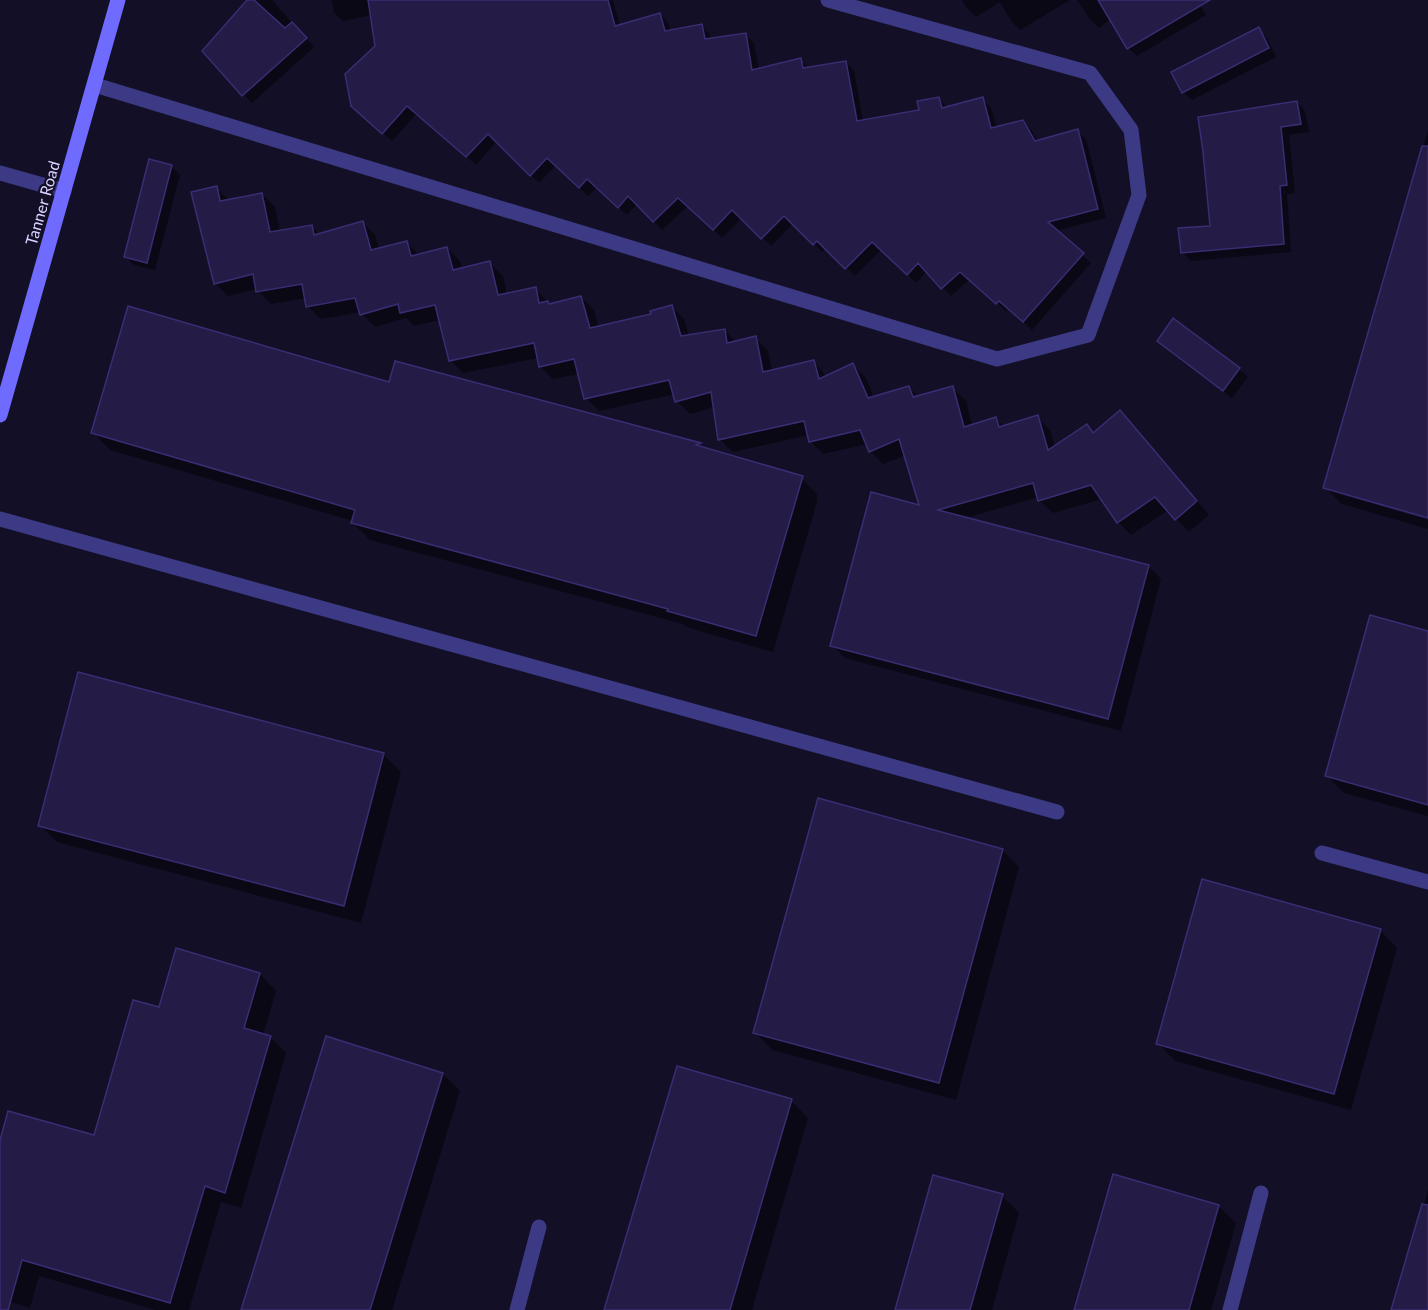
<svg xmlns="http://www.w3.org/2000/svg" width="1428" height="1310" font-family="Lato,sans-serif">
	<style>
		.shadow { fill: #0007 }
		.building { fill: #241b47; stroke: #3b2d73; stroke-width: 1.5 }
		.lines { fill: none; stroke-linecap: round; stroke-linejoin: round }
		.service { stroke: #3d3a85; stroke-width: 15 }
		.minor { stroke: #3d3a85; stroke-width: 15 }
		.secondary { stroke: #6f6bff; stroke-width: 15 }
		.labels { text-anchor: middle; dominant-baseline: central; stroke-width: 4.5; stroke-linejoin: round; paint-order: stroke }
		.street-label { font-size: 16px; fill: #d9d4ff; stroke: #130f26 }
	</style>
	<rect width="100%" height="100%" fill="#130f26"/>
	<g class="shadow">
		<polygon points="249,0 272,0 314,47 252,103 204,51"/>
		<polygon points="332,0 613,0 620,26 660,14 668,23 671,31 702,26 710,34 711,40 745,34 754,43 759,70 800,60 810,69 846,62 854,71 863,121 921,111 939,99 948,108 983,99 991,108 997,128 1023,121 1031,130 1038,141 1078,131 1086,139 1106,218 1056,231 1091,263 1032,330 1009,308 1006,311 970,279 951,296 927,271 916,283 882,249 855,276 826,248 822,252 794,223 771,246 742,218 722,238 688,206 662,230 637,204 627,215 597,187 588,196 556,165 539,183 497,141 476,165 417,113 392,141 362,114 376,47 372,15 343,21 334,13"/>
		<polygon points="962,0 1070,0 1020,30 1011,21 1000,2 976,17 967,8"/>
		<polygon points="1077,0 1197,0 1206,15 1137,56 1128,48 1111,19 1099,28 1090,19"/>
		<polygon points="1258,29 1267,38 1276,57 1192,100 1183,92"/>
		<polygon points="1297,102 1305,111 1309,132 1289,135 1295,193 1287,194 1291,252 1191,261 1182,252 1211,227"/>
		<polygon points="1428,130 1428,516 1343,492 1343,495 1428,520 1428,529 1342,504 1325,487"/>
		<polygon points="171,166 180,175 155,270 134,265 126,256"/>
		<polygon points="216,188 230,201 262,194 275,207 280,232 312,227 320,235 362,222 375,235 379,249 407,243 419,255 447,248 460,261 462,269 490,263 503,276 507,295 535,289 551,305 581,297 594,310 599,328 653,315 671,306 684,319 689,336 724,330 736,342 755,338 768,351 772,371 814,362 827,377 853,365 866,378 874,398 909,387 918,397 952,387 966,401 972,426 996,419 1004,427 1037,417 1050,430 1055,447 1087,426 1095,434 1120,412 1133,425 1209,515 1189,532 1168,510 1131,535 1118,522 1102,499 1053,513 1039,500 1039,497 965,518 1148,566 1161,579 1121,731 845,658 832,645 922,507 906,455 883,464 870,451 867,444 823,454 810,441 809,435 733,452 719,439 715,407 690,414 677,401 675,394 599,411 586,398 579,374 553,379 540,366 539,358 463,373 450,360 440,320 414,326 406,318 375,327 362,314 361,312 321,319 308,306 306,298 271,304 258,291 257,289 228,296 215,283"/>
		<polygon points="1159,341 1239,369 1248,377 1232,398 1167,350"/>
		<polygon points="396,363 701,445 705,449 799,476 817,494 817,502 773,652 686,627 683,624 370,540 353,523 353,521 110,450 93,432 390,384"/>
		<polygon points="1428,633 1428,816 1344,793 1327,776"/>
		<polygon points="383,754 401,772 361,923 57,842 40,825"/>
		<polygon points="1002,850 1019,867 956,1100 772,1050 755,1032"/>
		<polygon points="1380,930 1397,948 1351,1110 1175,1061 1158,1043"/>
		<polygon points="260,974 276,991 263,1035 270,1037 286,1053 241,1208 221,1202 189,1310 156,1310 39,1276 30,1308 0,1299 0,1145 95,1137 160,1009"/>
		<polygon points="443,1074 460,1091 392,1310 245,1310"/>
		<polygon points="791,1101 808,1118 752,1310 606,1310"/>
		<polygon points="1428,1190 1428,1310 1392,1310"/>
		<polygon points="1002,1196 1019,1213 992,1310 897,1310"/>
		<polygon points="1218,1206 1236,1223 1211,1310 1075,1310"/>
	</g>
	<g class="building">
		<polygon points="247,0 254,0 285,28 292,22 307,38 242,96 202,51"/>
		<polygon points="368,0 608,0 615,26 660,13 665,31 702,24 705,39 746,33 752,70 801,58 803,68 846,61 857,121 919,110 917,101 939,97 942,108 983,97 991,128 1023,120 1035,141 1078,129 1098,209 1048,222 1084,253 1023,322 999,301 996,304 960,272 941,289 918,263 907,275 872,242 845,269 817,241 813,245 784,216 761,239 732,210 713,230 678,198 653,222 628,196 618,208 587,179 579,188 547,158 530,176 488,134 466,157 407,106 382,134 351,106 345,74 375,46"/>
		<polygon points="1098,0 1210,0 1127,49"/>
		<polygon points="1259,27 1269,48 1182,93 1171,72"/>
		<polygon points="1297,101 1301,124 1281,127 1287,185 1280,186 1284,244 1181,253 1178,228 1210,226 1203,152 1198,117"/>
		<polygon points="1422,146 1428,146 1428,518 1323,488"/>
		<polygon points="149,159 172,165 147,263 124,257"/>
		<polygon points="217,186 220,201 262,193 270,232 312,225 314,235 363,221 371,250 407,241 411,256 447,247 453,270 490,261 498,295 536,287 539,303 548,301 549,304 581,296 590,328 651,314 650,311 672,305 681,336 725,329 727,343 756,336 763,372 814,360 819,379 853,363 868,398 909,386 913,397 953,386 964,427 996,417 999,427 1038,415 1048,450 1087,424 1093,433 1120,410 1197,501 1175,520 1155,497 1117,523 1091,485 1038,501 1033,483 938,510 1149,565 1108,719 830,646 871,492 919,505 899,439 869,452 860,430 809,442 804,421 718,440 711,392 675,402 669,380 584,399 574,359 539,367 534,343 449,361 435,305 400,313 398,304 360,315 355,298 306,307 302,284 256,292 253,274 214,284 191,192"/>
		<polygon points="128,306 389,382 395,361 701,443 696,445 803,476 756,636 667,611 668,609 351,523 355,510 91,433"/>
		<polygon points="1173,318 1240,368 1223,391 1157,341"/>
		<polygon points="1370,615 1428,631 1428,805 1325,776"/>
		<polygon points="78,672 384,753 344,906 38,826"/>
		<polygon points="818,798 1003,849 939,1083 753,1033"/>
		<polygon points="1202,879 1381,929 1334,1094 1156,1044"/>
		<polygon points="176,948 260,973 244,1028 271,1036 225,1193 205,1186 170,1303 22,1260 8,1310 0,1310 0,1140 8,1111 94,1135 133,1000 159,1007"/>
		<polygon points="326,1036 443,1073 370,1310 241,1310"/>
		<polygon points="677,1066 792,1099 730,1310 604,1310"/>
		<polygon points="1113,1174 1219,1205 1189,1310 1074,1310"/>
		<polygon points="933,1175 1003,1194 970,1310 895,1310"/>
		<polygon points="1422,1204 1428,1205 1428,1310 1391,1310"/>
	</g>
	<g class="lines">
		<g class="service">
			<polyline points="95,85 997,359 1088,335 1139,195 1131,130 1090,73 828,0"/>
			<polyline points="0,519 1057,812"/>
			<polyline points="1322,853 1428,882"/>
			<polyline points="517,1310 539,1227"/>
			<polyline points="1230,1310 1261,1193"/>
		</g>
		<polyline class="minor" points="0,173 64,191"/>
		<polyline class="secondary" points="0,415 118,0"/>
	</g>
	<g class="labels">
		<g class="street-label">
			<text transform="translate(42 203) rotate(-74)">Tanner Road</text>
		</g>
	</g>
</svg>
